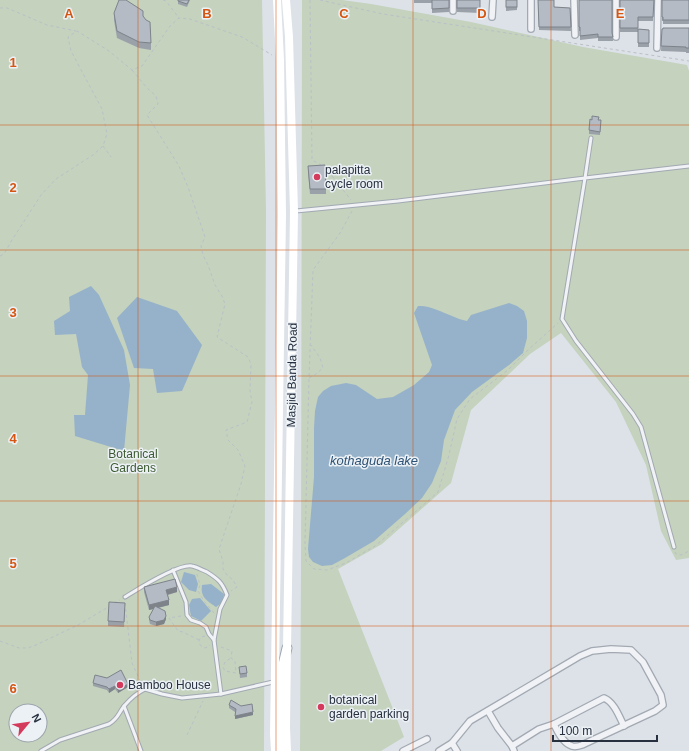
<svg xmlns="http://www.w3.org/2000/svg" width="689" height="751" font-family="Helvetica,sans-serif">
	<style>
		.green { fill: #c4d2be; fill-rule: evenodd }
		.water { fill: #96b2ca }
		.lines { fill: none; stroke-linecap: round; stroke-linejoin: round }
		.lane-casing { stroke: #a2a9b2; stroke-width: 5 }
		.street-casing { stroke: #a2a9b2; stroke-width: 8 }
		.primary-casing { stroke: #9ca7b4; stroke-width: 11 }
		.path { stroke: #bbc0c6; stroke-width: 1; stroke-dasharray: 3 3; stroke-linecap: butt }
		.lane { stroke: #f0f2f6; stroke-width: 3 }
		.street { stroke: #f0f2f6; stroke-width: 5.5 }
		.secondary { stroke: #fff; stroke-width: 8 }
		.primary { stroke: #fff; stroke-width: 9 }
		.wall { fill: #9ba1a9 }
		.shaded-wall { fill: #7e838a }
		.building { fill: #b4bbc5; stroke: #7e838a }
		.grid { fill: none; stroke: #d55511; stroke-width: 1; stroke-opacity: 0.55 }
		.poi-dot { fill: #d43a5b; stroke: #ecf1f5; stroke-width: 1.5 }
		.labels { text-anchor: middle; dominant-baseline: central; stroke-width: 3; stroke-linejoin: round; paint-order: stroke }
		.poi-label { font-size: 12px; fill: #26303f; stroke: #ecf1f5; text-anchor: start }
		.street-label { font-size: 12px; fill: #26303f; stroke: #ecf1f5 }
		.park-label { font-size: 12px; fill: #3d5b32; stroke: #ecf1f5 }
		.water-label { font-size: 13px; font-style: italic; fill: #2e5275; stroke: #ecf1f5 }
		.grid-label { font-size: 13px; text-anchor: middle; font-weight: bold; fill: #d55511; stroke: #ecf1f5; stroke-width: 3; stroke-linejoin: round; paint-order: stroke }
	</style>
	<rect width="100%" height="100%" fill="#dde2e8"/>
	<g class="green">
		<path d="M0,0H262L266,212L264,751H0ZM16,711H40V735H16Z"/>
		<polygon points="302,0 342,0 371,4 471,22 583,47 687,65 689,71 689,558 676,560 661,531 646,465 616,402 561,333 530,354 471,410 451,483 382,544 338,569 404,737 381,751 300,751 301,573"/>
	</g>
	<g class="water">
		<polygon points="91,286 99,295 124,350 130,385 124,451 75,436 74,415 85,415 88,375 82,367 76,334 55,335 54,321 70,311 69,297"/>
		<polygon points="137,297 177,311 202,345 182,391 157,393 153,369 134,368 117,318"/>
		<path d="M509,303L517,306L524,311L527,321V338L523,353L509,365L472,392L455,410L444,440L441,461L432,483L422,498L405,514L374,541L345,558L332,565L322,566L313,562L309,557L308,549L314,477V428L315,411L318,397L323,391L331,386L346,383L356,385L377,399L393,397L414,385L429,372L432,365L414,313L418,306C429,305 442,312 452,316C457,318 461,320 467,321L471,315Z"/>
		<polygon points="184,572 195,575 198,584 196,592 189,590 181,582"/>
		<path d="M211,584L224,594L223,602L216,607C207,601 200,597 202,585Z"/>
		<polygon points="200,598 211,611 201,621 191,616 189,605 192,599"/>
	</g>
	<g class="lines">
		<defs>
			<g id="lane">
				<polyline points="296,211 398,201 585,178 591,138"/>
				<polyline points="674,547 641,427 633,414 576,341 562,319 585,178 689,166"/>
				<polyline points="173,570 186,602 187,615 191,620 200,623 206,627 209,634 214,640"/>
				<path d="M125,597C138,589 179,563 192,566C197,567 202,570 207,572C218,579 222,582 227,595L220,609L214,640L221,694"/>
				<polyline points="124,706 141,751"/>
				<path d="M41,751L60,740L109,724C119,718 118,713 125,705C131,698 137,693 145,689L162,694L182,698L221,694L273,682"/>
			</g>
			<g id="street">
				<polyline points="453,0 453,11"/>
				<polyline points="531,0 531,29"/>
				<polyline points="574,0 575,35"/>
				<polyline points="616,0 616,37"/>
				<polyline points="492,17 493,0"/>
				<polyline points="657,48 658,0"/>
				<polyline points="488,711 498,728 512,746 514,751"/>
				<path d="M554,724L604,698C614,702 619,716 624,726"/>
				<polyline points="452,743 457,751"/>
				<polyline points="403,751 427,739"/>
				<path d="M439,751L452,743L470,721L580,656L592,651L611,649L631,650L643,662L661,695L663,705L655,711L582,745C579,746 575,747 572,746C564,744 557,731 554,724L539,729L512,746"/>
			</g>
			<polyline id="primary" points="280,751 282,669 287,648"/>
		</defs>
		<use href="#lane" class="lane-casing"/>
		<use href="#street" class="street-casing"/>
		<use href="#primary" class="primary-casing"/>
		<g class="path">
			<polyline points="163,0 166,1 179,18"/>
			<polyline points="310,0 312,160 325,167 351,200"/>
			<polyline points="320,0 383,14 689,61"/>
			<polyline points="0,8 7,8 47,25 76,31"/>
			<polyline points="132,70 147,88 156,96 158,104 147,115 179,166 188,187 205,237 201,246 203,255 208,265 215,285 222,296 225,304 217,337 248,357 251,364 250,391 252,402 247,422 226,430 228,440 238,450 245,466 241,484 219,549 223,561 223,569 227,575 233,580 237,587 231,591"/>
			<polyline points="103,146 111,157"/>
			<polyline points="352,211 340,233 313,270 309,378 305,544 306,561 314,569 327,570 346,563 375,546 414,513 438,492 449,455 457,419 470,399 508,370 528,350 558,323"/>
			<polyline points="0,256 4,254 12,240 41,195 56,179 93,155 103,146 107,134 102,109 71,51 68,37 77,31 109,51 132,70 142,66 170,26 179,18 190,19 242,37 272,55"/>
			<polyline points="309,378 316,374 323,368 320,358 311,345"/>
			<polyline points="675,552 676,554 681,555 689,551"/>
			<polyline points="197,574 200,585 198,591 204,601 214,613"/>
			<polyline points="114,603 120,600"/>
			<polyline points="125,603 132,663 142,685"/>
			<polyline points="181,616 169,618 178,631 183,632 199,640"/>
			<polyline points="205,636 201,637 199,640 200,645 204,648 208,647 210,645"/>
			<polyline points="0,641 19,648 28,648 36,645 78,625 110,606"/>
			<polyline points="221,647 232,651 231,658 235,661 236,673 225,671 223,667 225,662 231,658"/>
			<polyline points="187,735 203,701"/>
		</g>
		<use href="#lane" class="lane"/>
		<use href="#street" class="street"/>
		<g class="secondary">
			<polyline points="286,0 289,37 294,212 287,648 286,728 287,751"/>
			<polyline points="275,751 274,734 282,215 280,60 277,0"/>
		</g>
		<use href="#primary" class="primary"/>
	</g>
	<g class="wall">
		<polygon points="178,0 190,0 187,7 178,4"/>
		<polygon points="414,0 449,0 449,12 432,13 432,3 414,3"/>
		<polygon points="457,0 480,0 480,13 457,12"/>
		<polygon points="506,0 517,0 517,10 506,11"/>
		<polygon points="538,0 554,7 570,8 571,31 539,30"/>
		<polygon points="620,0 654,0 653,21 638,21 638,32 620,32"/>
		<polygon points="662,0 689,0 689,24 663,24 663,21 662,21"/>
		<polygon points="579,8 612,33 613,37 613,41 598,41 598,38 580,40 580,31 579,31"/>
		<polygon points="114,13 143,16 151,43 151,50 139,48 117,38 114,20"/>
		<polygon points="689,28 689,53 686,53 686,52 661,51 662,29"/>
		<polygon points="638,29 649,30 649,47 638,47"/>
		<polygon points="598,120 601,120 600,135 589,134 589,130"/>
		<polygon points="308,171 326,189 326,194 310,194"/>
		<polygon points="144,587 177,592 168,595 169,605 158,608 166,619 164,624 156,626 150,624 149,620 149,617 154,609 149,610 144,592"/>
		<polygon points="125,608 124,627 108,626 108,621"/>
		<polygon points="239,667 247,673 247,677 240,678"/>
		<polygon points="93,683 128,687 118,693 115,689 109,693 107,690 93,686"/>
		<polygon points="229,705 241,706 253,715 235,719 235,712 229,708"/>
	</g>
	<g class="shaded-wall">
		<polygon points="177,587 177,592 166,595 166,590"/>
		<polygon points="169,600 169,605 149,610 149,605"/>
		<polygon points="166,616 166,619 164,624 156,626 156,622"/>
		<polygon points="128,684 128,687 118,693 118,690"/>
		<polygon points="115,686 115,689 109,693 109,689"/>
		<polygon points="253,712 253,715 235,719 235,716"/>
	</g>
	<g class="building">
		<polygon points="119,0 126,0 143,11 143,16 146,20 150,22 151,43 139,42 117,31 114,13"/>
		<polygon points="178,0 189,0 187,4 178,1"/>
		<polygon points="432,0 449,0 449,8 432,9"/>
		<rect x="457" y="0" width="23" height="8"/>
		<rect x="506" y="0" width="11" height="7"/>
		<polygon points="538,0 554,0 554,7 570,8 571,27 539,27"/>
		<polygon points="579,0 612,0 612,33 613,37 598,37 598,34 580,36 580,27 579,27"/>
		<polygon points="620,0 654,0 653,17 638,17 638,28 620,28"/>
		<polygon points="662,0 689,0 689,20 663,20 663,17 662,17"/>
		<polygon points="663,28 689,28 689,48 686,48 686,47 661,46 662,29 663,29"/>
		<polygon points="638,29 649,30 649,43 638,43"/>
		<polygon points="592,116 599,117 598,120 601,120 600,132 589,130 590,119 592,120"/>
		<polygon points="325,165 326,189 310,189 308,166"/>
		<polygon points="175,579 177,587 166,590 169,600 149,605 144,587"/>
		<polygon points="109,602 125,603 124,622 108,621"/>
		<polygon points="155,606 165,611 166,616 164,620 156,622 150,620 149,617"/>
		<polygon points="246,666 247,673 240,674 239,667"/>
		<polygon points="121,670 128,684 118,690 115,686 109,689 107,687 93,683 95,675 107,678"/>
		<polygon points="231,700 241,706 252,704 253,712 235,716 236,709 229,705"/>
	</g>
	<path class="grid" d="M138,0V751M276,0V751M413,0V751M551,0V751M0,125H689M0,250H689M0,376H689M0,501H689M0,626H689"/>
	<g class="poi-dot">
		<circle cx="317" cy="177" r="4"/>
		<circle cx="120" cy="685" r="4"/>
		<circle cx="321" cy="707" r="4"/>
	</g>
	<g class="labels">
		<g class="poi-label">
			<text x="325" y="170">palapitta<tspan x="325" dy="14">cycle room</tspan></text>
			<text x="128" y="685">Bamboo House</text>
			<text x="329" y="700">botanical<tspan x="329" dy="14">garden parking</tspan></text>
		</g>
		<g class="street-label">
			<text transform="translate(292 375) rotate(-89)">Masjid Banda Road</text>
		</g>
		<g class="park-label">
			<text x="133" y="454">Botanical<tspan x="133" dy="14">Gardens</tspan></text>
		</g>
		<g class="water-label">
			<text x="374" y="460">kothaguda lake</text>
		</g>
	</g>
	<g class="grid-label">
		<text x="69" y="18">A</text>
		<text x="207" y="18">B</text>
		<text x="344" y="18">C</text>
		<text x="482" y="18">D</text>
		<text x="620" y="18">E</text>
		<text x="13" y="67">1</text>
		<text x="13" y="192">2</text>
		<text x="13" y="317">3</text>
		<text x="13" y="443">4</text>
		<text x="13" y="568">5</text>
		<text x="13" y="693">6</text>
	</g>
	<g transform="translate(28 723) rotate(61)"><circle r="19" fill="#ecf1f5" stroke="#9da4ac"/>
	<path d="M0-3L7 15L0 10L-7 15Z" fill="#d43a5b"/>
	<text y="-6" font-size="11" font-weight="bold" text-anchor="middle" fill="#26303f">N</text>
	</g>
	<path d="M553 735v6h104v-6" fill="none" stroke="#26303f" stroke-width="2"/>
	<text x="559" y="735" font-size="12" fill="#26303f" stroke="#ecf1f5" stroke-width="3" paint-order="stroke">100 m</text>
</svg>
